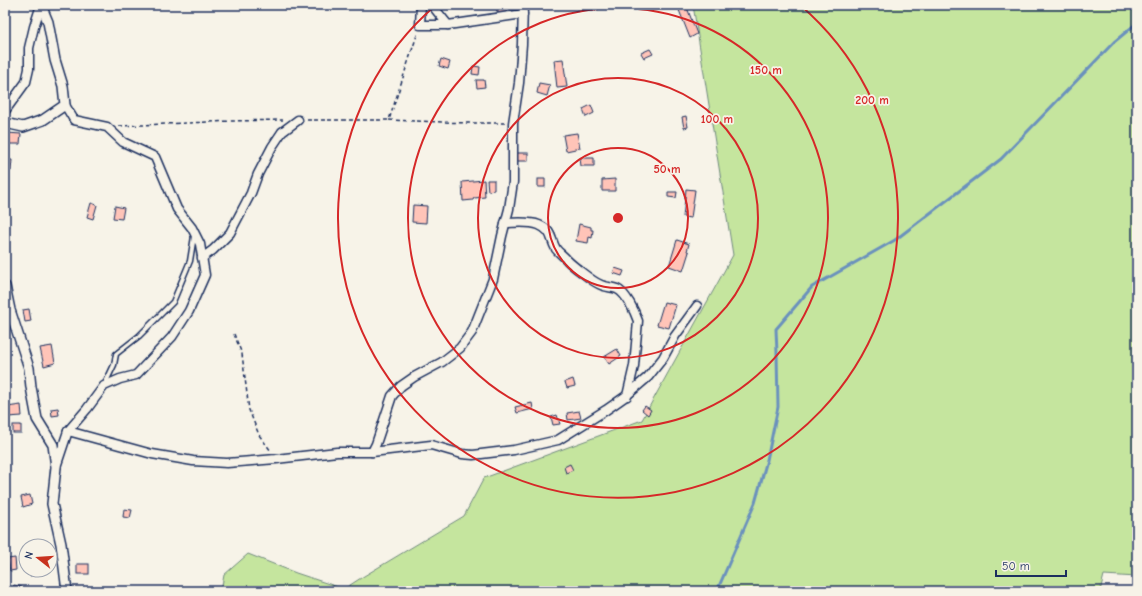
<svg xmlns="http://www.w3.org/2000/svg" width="1142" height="596" font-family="'Comic Neue',sans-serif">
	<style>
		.green { fill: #c5e59e; stroke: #708a7e }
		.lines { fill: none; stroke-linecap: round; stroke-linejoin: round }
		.stream { stroke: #6a91bd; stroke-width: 3 }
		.building { fill: #ffc4b8; stroke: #1b2f5e }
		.service-casing { stroke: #1b2f5e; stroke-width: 7 }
		.minor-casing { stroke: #1b2f5e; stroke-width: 11 }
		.tertiary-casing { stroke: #1b2f5e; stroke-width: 12 }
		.path { stroke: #1b2f5e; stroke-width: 1.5; stroke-dasharray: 4 3; stroke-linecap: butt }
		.service { stroke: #f7f3e8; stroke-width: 4 }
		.minor { stroke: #f7f3e8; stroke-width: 8 }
		.tertiary { stroke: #f7f3e8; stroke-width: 9 }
		.ring { fill: none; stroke: #d62828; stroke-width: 2 }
		.centre { fill: #d62828; stroke: #f7f3e8; stroke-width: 2 }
		.ring-label { font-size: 12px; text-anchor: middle; font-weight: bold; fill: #d62828; stroke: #f7f3e8; stroke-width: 3.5; stroke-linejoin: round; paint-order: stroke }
	</style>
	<rect width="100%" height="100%" fill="#f7f3e8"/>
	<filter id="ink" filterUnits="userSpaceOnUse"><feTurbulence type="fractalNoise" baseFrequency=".025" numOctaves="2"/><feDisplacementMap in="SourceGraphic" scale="8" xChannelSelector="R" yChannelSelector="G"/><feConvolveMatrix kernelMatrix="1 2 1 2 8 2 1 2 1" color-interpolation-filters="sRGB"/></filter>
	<g filter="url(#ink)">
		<polygon class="green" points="693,5 1137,5 1137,577 1104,575 1100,591 221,591 224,575 248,554 296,573 344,589 364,576 464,516 484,478 642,420 733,255"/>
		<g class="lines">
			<polyline class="stream" points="717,591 755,503 767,460 778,407 777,353 776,329 812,287 895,240 1001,159 1114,42 1137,23"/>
		</g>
		<g class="building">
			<polygon points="496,5 506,5 507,15 498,17"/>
			<polygon points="677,5 686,5 697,34 690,38"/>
			<polygon points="650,49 653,54 644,58 641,53"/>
			<polygon points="441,59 450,62 448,69 439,66"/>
			<polygon points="563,59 567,87 557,88 554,60"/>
			<polygon points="473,66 480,67 479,75 472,74"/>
			<polygon points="476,80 484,80 485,87 477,88"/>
			<polygon points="539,83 550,85 547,96 537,93"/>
			<polygon points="591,105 594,113 586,117 583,109"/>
			<polygon points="686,116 688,127 684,128 682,117"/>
			<polygon points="7,133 21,134 20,144 7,144"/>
			<polygon points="577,133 580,148 566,151 563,135"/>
			<rect x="515" y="153" width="13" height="8"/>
			<polygon points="580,158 594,158 594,166 581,166"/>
			<polygon points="5,160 12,160 11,171 5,170"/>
			<rect x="538" y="179" width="7" height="8"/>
			<polygon points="615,179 615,191 602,191 602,180"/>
			<polygon points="484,180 485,197 474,198 473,200 463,201 462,182"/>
			<polygon points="487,180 494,180 494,190 488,191"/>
			<polygon points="686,189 695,190 691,218 683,217"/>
			<polygon points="668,192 677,192 676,198 668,197"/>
			<polygon points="91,203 97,205 93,219 87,217"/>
			<polygon points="413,205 427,206 426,223 412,222"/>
			<polygon points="115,206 124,208 122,219 113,218"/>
			<polygon points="579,224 591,227 591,230 593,230 592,238 589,237 588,243 576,241"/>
			<polygon points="677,240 689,244 687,251 689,252 683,271 669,266"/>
			<polygon points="615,268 624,271 622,276 613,273"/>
			<polygon points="664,302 676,305 669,328 657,325"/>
			<polygon points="29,309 31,321 25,322 23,310"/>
			<polygon points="52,346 55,363 44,366 40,348"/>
			<polygon points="617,349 621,356 609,364 604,357"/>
			<polygon points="573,379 575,386 567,388 565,382"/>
			<polygon points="532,403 533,409 517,413 515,407"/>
			<polygon points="21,405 22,416 8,417 7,407"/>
			<polygon points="645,406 651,410 648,415 642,410"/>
			<polygon points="58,408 59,415 52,416 51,409"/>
			<polygon points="579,411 581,418 568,420 567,413"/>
			<polygon points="557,415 560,424 553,425 551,417"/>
			<rect x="13" y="425" width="8" height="8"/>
			<polygon points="570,464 573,470 566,473 564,467"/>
			<polygon points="30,495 32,504 23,507 21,497"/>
			<polygon points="124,509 132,510 130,518 123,517"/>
			<polygon points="15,558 16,570 10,571 8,559"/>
			<rect x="77" y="564" width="12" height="10"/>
			<polygon points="28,570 41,570 42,573 30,576"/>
			<polygon points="14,585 22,587 21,591 12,591"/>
		</g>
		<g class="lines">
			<defs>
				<polyline id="service" points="105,384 114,365 116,354 139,336 173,302 190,261 194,236"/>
				<g id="minor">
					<polyline points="421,5 420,25 448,25 523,14"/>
					<polyline points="432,5 448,25"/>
					<polyline points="5,111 26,82 29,69 29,48 34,27 41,5"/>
					<path d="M505,223C515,223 529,221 539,225C553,231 550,239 556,249C559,253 564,256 567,260C572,265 592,281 599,284C604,287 611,287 617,289C626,293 635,312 638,321L634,366L627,396"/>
					<polyline points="202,258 213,250 230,233 251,193 258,174 272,147 282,132 298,120"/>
					<polyline points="68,431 152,454 193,461 227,463 276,459 337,452 372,452 431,445 462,454 473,455 514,450 558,440 606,410 626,396 648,377 663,358 675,336 697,306"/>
					<polyline points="372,452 376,444 392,396 401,386 414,377 442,362 460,348 472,332 493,279 502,236 509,209 513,182 513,123 519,83 522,44 523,5"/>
					<polyline points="56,467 68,431 87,409 104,386 120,379 136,375 172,337 189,311 205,275 200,244 192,228 177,209 155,157 123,142 107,127 74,120 65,105"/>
				</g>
				<g id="tertiary">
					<polyline points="5,123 23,127 43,120 65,105 63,86 55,60 48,22 41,5"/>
					<polyline points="5,286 10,310 29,368 31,387 37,419 53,445 56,467 52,504 61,544 67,591"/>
				</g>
			</defs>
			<use href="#service" class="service-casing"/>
			<use href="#minor" class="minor-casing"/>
			<use href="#tertiary" class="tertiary-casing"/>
			<g class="path">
				<polyline points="307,120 389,120 418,32"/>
				<polyline points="389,120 468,123 505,123"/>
				<polyline points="119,126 231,121 283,120"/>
				<polyline points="234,334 242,354 249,410 259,435 271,451"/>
			</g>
			<use href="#service" class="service"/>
			<use href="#minor" class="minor"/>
			<use href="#tertiary" class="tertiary"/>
		</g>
	</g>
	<g class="ring">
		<circle cx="618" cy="218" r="70"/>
		<circle cx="618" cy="218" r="140"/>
		<circle cx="618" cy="218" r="210"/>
		<path d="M800 5A280 280 0 1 1 436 5"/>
	</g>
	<circle cx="618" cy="218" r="6" class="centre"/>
	<g class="ring-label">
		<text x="766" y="74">150 m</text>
		<text x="872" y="104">200 m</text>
		<text x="717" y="123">100 m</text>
		<text x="667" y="173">50 m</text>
	</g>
	<rect width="1142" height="596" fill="none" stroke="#f7f3e8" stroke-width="20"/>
	<rect x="10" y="10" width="1122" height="576" fill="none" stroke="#1b2f5e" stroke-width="1.5" filter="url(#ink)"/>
	<g transform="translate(38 558) rotate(287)"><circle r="19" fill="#f7f3e8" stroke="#9fa5b1"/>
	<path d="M0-3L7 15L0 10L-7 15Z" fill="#c8321e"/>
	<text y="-6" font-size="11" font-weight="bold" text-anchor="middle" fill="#1b2f5e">N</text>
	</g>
	<path d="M996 570v6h70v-6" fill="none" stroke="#1b2f5e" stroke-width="2"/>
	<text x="1002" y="570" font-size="12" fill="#1b2f5e" stroke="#f7f3e8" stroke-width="3" paint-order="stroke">50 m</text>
</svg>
